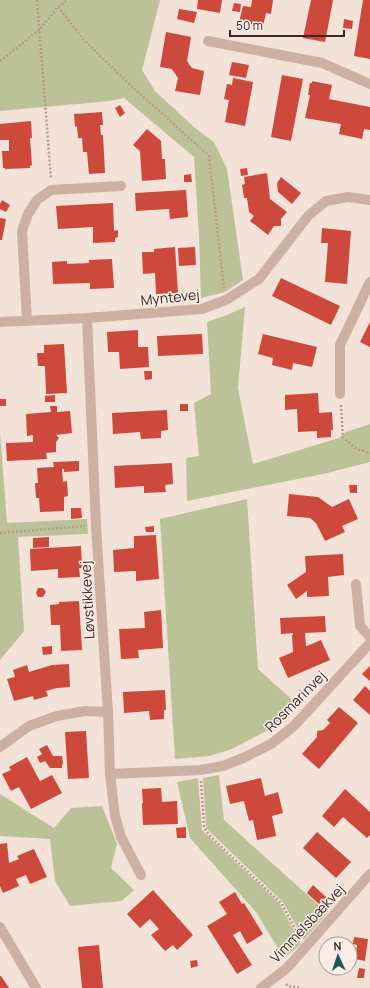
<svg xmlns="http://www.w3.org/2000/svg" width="370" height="988" font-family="Manrope,sans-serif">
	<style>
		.green { fill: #bbc298 }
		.building { fill: #cd493c }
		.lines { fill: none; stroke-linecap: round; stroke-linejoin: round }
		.path { stroke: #b7998e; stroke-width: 2.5; stroke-dasharray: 2 2; stroke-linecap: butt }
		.minor { stroke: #cbb0a4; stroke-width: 10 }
		.labels { text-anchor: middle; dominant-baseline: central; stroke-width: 3; stroke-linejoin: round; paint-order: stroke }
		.street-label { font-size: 14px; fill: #362926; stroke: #faede5 }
	</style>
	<rect width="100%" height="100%" fill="#f3e2d8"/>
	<g class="green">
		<polygon points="0,0 160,0 142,70 155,91 195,128 214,142 227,169 243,280 225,292 201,298 199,236 194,157 124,98 110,101 0,111"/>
		<polygon points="245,307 238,388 253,464 339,438 346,432 370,424 370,462 323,474 187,501 186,458 199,456 194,403 211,394 207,322 227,315"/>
		<polygon points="0,432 7,523 87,519 88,534 18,537 24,631 0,660"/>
		<polygon points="247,499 258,669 297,704 283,718 270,729 232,749 210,756 175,759 160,519"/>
		<polygon points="219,775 224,820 321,907 328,912 304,940 283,902 208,830 206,827 203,778"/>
		<polygon points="198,778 202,830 280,904 301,944 284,958 256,912 190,838 177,782"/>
		<polygon points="0,794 54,828 71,808 102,806 117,844 111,868 134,890 122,901 70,906 55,881 50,839 0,836"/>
	</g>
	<g class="building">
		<polygon points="198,0 222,0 220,13 197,9"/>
		<polygon points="252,0 273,0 271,14 266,13 263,26 239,22 243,6 251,7"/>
		<polygon points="311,0 333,0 325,42 303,38"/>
		<polygon points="363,0 370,0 370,59 354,56"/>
		<polygon points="234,3 241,4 240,12 232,11"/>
		<polygon points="179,9 197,12 194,23 177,19"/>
		<polygon points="344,19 353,21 352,29 343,28"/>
		<polygon points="166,32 191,37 187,61 192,68 204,71 200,95 175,91 178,78 172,69 160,67"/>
		<polygon points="232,62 249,65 246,78 229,75"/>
		<polygon points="282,75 303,79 291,141 271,137"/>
		<polygon points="233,78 253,82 245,126 225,122 229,100 224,99 227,84 232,85"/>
		<polygon points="312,81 332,85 329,99 370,107 370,130 364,129 362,139 339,134 341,124 305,118 310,95 308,95 310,83 312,83"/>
		<polygon points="120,105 125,113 120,117 115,108"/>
		<polygon points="102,112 103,125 100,125 101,135 103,135 105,173 89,174 87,152 83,152 82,138 78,138 77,126 75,127 74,114"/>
		<polygon points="31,121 32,138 30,138 32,165 30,166 30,168 5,169 5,168 3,168 2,151 9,151 9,140 0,140 0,124"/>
		<polygon points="147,129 161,141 162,159 165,159 166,179 142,181 140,151 133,145"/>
		<polygon points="247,168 248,175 241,176 240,169"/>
		<polygon points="267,173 270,199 287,212 281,219 281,226 274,226 268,235 250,221 254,216 249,212 247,198 244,198 242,185 245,184 244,177"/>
		<polygon points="191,174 192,182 184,182 184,175"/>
		<polygon points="281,177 301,193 292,204 278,192 277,183"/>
		<polygon points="186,190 188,217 170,219 169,209 136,211 135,193"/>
		<polygon points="2,200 10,205 6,212 0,209 0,204"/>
		<polygon points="113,203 114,231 118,230 118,237 115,238 115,242 93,243 93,227 58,229 56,206"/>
		<polygon points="0,218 6,219 2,240 0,240"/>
		<polygon points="322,228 351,231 347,284 325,282 328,243 321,243"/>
		<polygon points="175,247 178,293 156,294 155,273 143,274 142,252 154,252 154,249"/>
		<polygon points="195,247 196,265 179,266 178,248"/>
		<polygon points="112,259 114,288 90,289 90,283 53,284 52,262 67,261 67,264 89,263 89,260"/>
		<polygon points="281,278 340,306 331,325 272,296"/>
		<polygon points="370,322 370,347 360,342"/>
		<polygon points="138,330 138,347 148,347 149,367 120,369 119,352 108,352 107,332"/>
		<polygon points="202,334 203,354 158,356 157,336"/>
		<polygon points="263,334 317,347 312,367 293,363 292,370 272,365 273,358 258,354"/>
		<polygon points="64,344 67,393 46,394 45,366 38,366 37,353 44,353 44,345"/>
		<polygon points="144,371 152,371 152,379 145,380"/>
		<polygon points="318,393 319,413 332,412 333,430 331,430 331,437 317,438 317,431 298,432 297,409 285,410 285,395"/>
		<polygon points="55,395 55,402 45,402 45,396"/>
		<rect x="0" y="399" width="6" height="7"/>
		<rect x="180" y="404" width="8" height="7"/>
		<polygon points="50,406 57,406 57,412 70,411 72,433 56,435 59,438 56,442 56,452 46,453 47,459 7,461 6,443 33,442 33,435 27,436 26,414 51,412"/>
		<polygon points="167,410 168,430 161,431 161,438 141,439 140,432 113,434 112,413"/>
		<polygon points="79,461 79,471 64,472 64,469 62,469 63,482 67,481 68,496 64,497 64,511 40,512 39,498 36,498 35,483 38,483 37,468 54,467 53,462"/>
		<polygon points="172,463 173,484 165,485 166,492 144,493 144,486 115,488 114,466"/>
		<polygon points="349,485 357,485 357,493 350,493"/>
		<polygon points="289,494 318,497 332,507 349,499 358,519 342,526 345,532 325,541 316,523 310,518 287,516"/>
		<polygon points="71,508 81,508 82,518 71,519"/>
		<polygon points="154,526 154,532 146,532 145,527"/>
		<polygon points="156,535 159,579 136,581 136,571 114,572 113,550 134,548 134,536"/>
		<polygon points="49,537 49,547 33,548 33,538"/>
		<polygon points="81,546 82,568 79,568 80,577 58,578 58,569 31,571 30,549"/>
		<polygon points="343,554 344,575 328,577 329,596 307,597 307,591 296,599 287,585 306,572 305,556"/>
		<polygon points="38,588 43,588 46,592 43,597 38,597 36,593"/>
		<polygon points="79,601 82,650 61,651 60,625 51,625 50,605 59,604 59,602"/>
		<polygon points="161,610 163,648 138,650 139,658 121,659 119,629 145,628 144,612"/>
		<polygon points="325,616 326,632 305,633 306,646 307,646 321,640 330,660 288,678 279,658 293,652 292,635 293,635 293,633 281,634 280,618"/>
		<polygon points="52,646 52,654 43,655 42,647"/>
		<polygon points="69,664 70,687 57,688 46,691 48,696 34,700 33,696 14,701 7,679 15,677 13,670 27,665 29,672 52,665"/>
		<polygon points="370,666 370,681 362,674"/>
		<polygon points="365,686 370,691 370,715 353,700"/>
		<polygon points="165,690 166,710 164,710 164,719 150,720 149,711 124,713 123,692"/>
		<polygon points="339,707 358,723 319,769 302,754 317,737 317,731 323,730 330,723 327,720"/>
		<polygon points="86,731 89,778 68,779 65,732"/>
		<polygon points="47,745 53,756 62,756 63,764 62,765 62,768 50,768 45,761 40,763 37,757 42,754 39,749"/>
		<polygon points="27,757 40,781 52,775 62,793 31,809 19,787 11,791 2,774 11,770 9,767"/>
		<polygon points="261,778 265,796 278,792 283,813 272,816 276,836 257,840 253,820 249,821 244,801 230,804 226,786"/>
		<polygon points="161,788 162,802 177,801 178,824 143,825 142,803 143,803 142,789"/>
		<polygon points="345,789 370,812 370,835 367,838 343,817 334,827 322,816"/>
		<polygon points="186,827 186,838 177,838 176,828"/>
		<polygon points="317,832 351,862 336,878 303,848"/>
		<polygon points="7,843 9,863 19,859 17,856 34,849 47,877 30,884 26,875 16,879 19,886 3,893 0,886 0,844"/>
		<polygon points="313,885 326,897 319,904 307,893"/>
		<polygon points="153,890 193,935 177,950 173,945 165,951 151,935 159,929 150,919 140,928 127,914"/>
		<polygon points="235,892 242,904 244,903 263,934 247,944 240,931 233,935 252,965 237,974 207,926 227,914 219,902"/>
		<polygon points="354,937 368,939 365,961 355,959 357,945 353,944 333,944 333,940 353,943"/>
		<polygon points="99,945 103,988 82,988 78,947"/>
		<polygon points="197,960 198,966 191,968 190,961"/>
		<polygon points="359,968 365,969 364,978 357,978"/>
		<polygon points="0,976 1,976 9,988 0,988"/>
	</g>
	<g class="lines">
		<g class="path">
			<polyline points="37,0 51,179"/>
			<polyline points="58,7 83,39 128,83 209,156 224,288"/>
			<polyline points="0,61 39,30 58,7 68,0"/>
			<polyline points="341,405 343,438 357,449 370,453"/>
			<polyline points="0,533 85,526"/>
			<polyline points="201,781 204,827 209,835 282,904 299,936"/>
			<polyline points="286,984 288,986 301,988"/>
		</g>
		<g class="minor">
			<polyline points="208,41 322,63 370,84"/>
			<polyline points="87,318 96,526 108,712 110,774 115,816 121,837 141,875"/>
			<polyline points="27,321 22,231 28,214 37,200 51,190 121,186"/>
			<polyline points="0,322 87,318 202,309 226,300 259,279 308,216 326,201 348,197 370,200"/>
			<polyline points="340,394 340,345 370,282"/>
			<polyline points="356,584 360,626 370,637"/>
			<polyline points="0,747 29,726 57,716 85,711 108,712"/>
			<polyline points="110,774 200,770 223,766 243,758 271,744 294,726 370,643"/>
			<polyline points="0,927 36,988"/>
			<polyline points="261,988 287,968 370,874"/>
		</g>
	</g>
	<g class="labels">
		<g class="street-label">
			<text transform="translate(170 297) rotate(-6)">Myntevej</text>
			<text transform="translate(87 600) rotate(-93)">Løvstikkevej</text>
			<text transform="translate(295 701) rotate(-45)">Rosmarinvej</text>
			<text transform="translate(307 923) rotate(-47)">Vimmelsbækvej</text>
		</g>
	</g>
	<g transform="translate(338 956) rotate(357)"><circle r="19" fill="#faede5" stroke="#ac9f99"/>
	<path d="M0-3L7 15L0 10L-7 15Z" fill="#195a54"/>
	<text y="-6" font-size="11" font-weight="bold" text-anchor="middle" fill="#362926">N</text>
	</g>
	<path d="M230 30v6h114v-6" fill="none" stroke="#362926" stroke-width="2"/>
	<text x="236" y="30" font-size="12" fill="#362926" stroke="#faede5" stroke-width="3" paint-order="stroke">50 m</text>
</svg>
